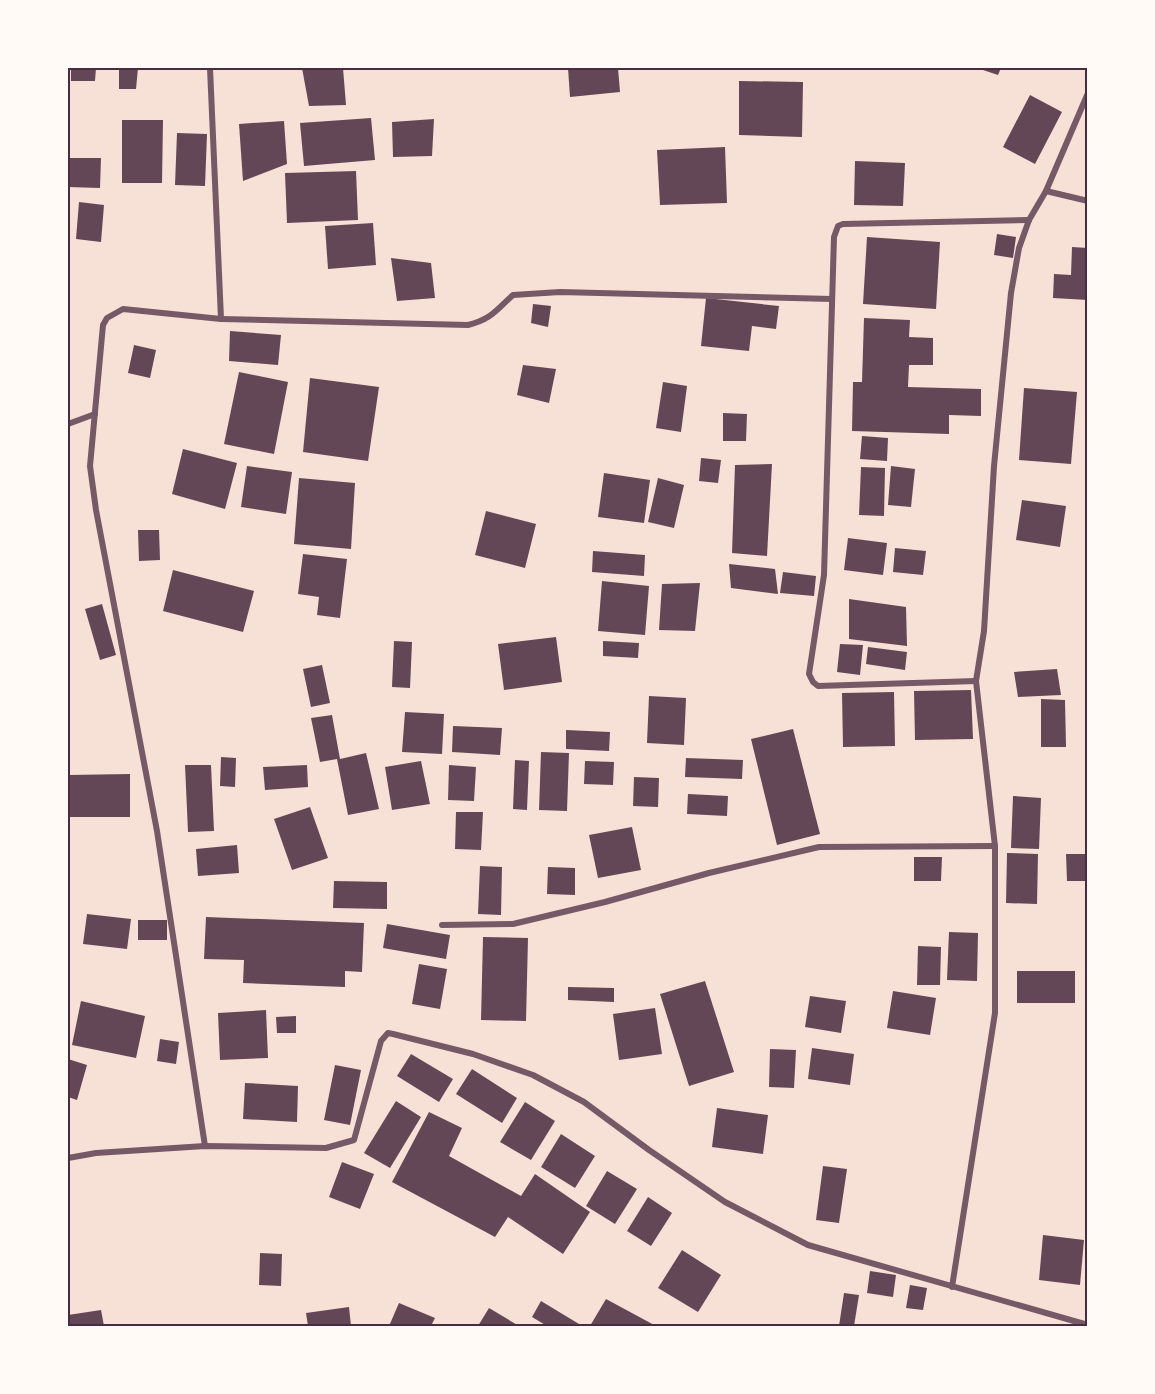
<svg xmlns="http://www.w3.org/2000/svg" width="1155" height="1394" font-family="Roboto,sans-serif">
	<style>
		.building { fill: #644757 }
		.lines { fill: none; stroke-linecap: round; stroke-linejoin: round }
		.minor { stroke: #755966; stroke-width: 6 }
		.neatline { fill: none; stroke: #4a2c40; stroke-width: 2 }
	</style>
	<rect width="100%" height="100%" fill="#f7e1d7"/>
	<g class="building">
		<polygon points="71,68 96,68 95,81 71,81"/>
		<polygon points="119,68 138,68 136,89 119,89"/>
		<polygon points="302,68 343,68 346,105 309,106"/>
		<polygon points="568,68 618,68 620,92 570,97"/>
		<polygon points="977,68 1001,68 998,75"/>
		<polygon points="739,81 803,82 802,137 739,135"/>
		<polygon points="1030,95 1062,112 1035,164 1003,147"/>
		<polygon points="371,118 375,160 304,166 300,123"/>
		<polygon points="434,119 432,156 393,157 392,122"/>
		<polygon points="122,120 163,120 162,183 122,183"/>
		<polygon points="284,121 287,164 243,181 239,124"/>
		<polygon points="177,133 207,134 205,186 175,185"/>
		<polygon points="725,147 727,203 660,205 657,150"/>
		<polygon points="68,158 101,158 100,188 68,187"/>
		<polygon points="855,161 905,163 903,206 854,205"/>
		<polygon points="356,171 358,220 287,223 285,173"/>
		<polygon points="79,202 104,205 101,242 76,239"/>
		<polygon points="373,223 376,265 328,269 325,226"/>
		<polygon points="997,234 1016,237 1013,258 994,255"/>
		<polygon points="867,237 940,242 936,309 863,304"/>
		<polygon points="1072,247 1088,248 1088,300 1053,298 1054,274 1071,275"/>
		<polygon points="391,258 431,263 435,298 397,301"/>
		<polygon points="706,298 779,306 776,329 752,326 749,351 701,346"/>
		<polygon points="533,304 551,306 548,327 531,323"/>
		<polygon points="864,318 910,320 909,337 933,338 933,365 909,365 908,387 981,389 981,416 949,415 949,434 852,431 853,382 862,382"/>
		<polygon points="230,331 281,335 278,365 229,361"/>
		<polygon points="134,345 156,350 150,378 128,373"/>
		<polygon points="523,365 556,369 549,403 517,395"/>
		<polygon points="239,372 288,382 274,454 224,444"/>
		<polygon points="310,378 379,387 368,461 303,452"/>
		<polygon points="663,382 687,386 681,432 656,428"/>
		<polygon points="1024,388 1077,392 1071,464 1019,460"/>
		<polygon points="723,413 747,414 746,441 723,441"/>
		<polygon points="862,436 888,438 887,461 860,459"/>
		<polygon points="183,449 237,463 225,509 172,494"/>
		<polygon points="701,458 721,460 718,483 699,481"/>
		<polygon points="772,464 767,556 732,553 735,465"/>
		<polygon points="247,466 292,472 286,514 241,507"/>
		<polygon points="891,466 915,469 911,507 888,505"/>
		<polygon points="861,467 885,468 884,516 859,515"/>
		<polygon points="604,473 650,480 644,523 598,517"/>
		<polygon points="299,478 355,483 351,549 294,544"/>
		<polygon points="658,478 684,485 674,528 648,522"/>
		<polygon points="1022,500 1066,506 1060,547 1016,540"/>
		<polygon points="486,511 536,524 525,568 475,555"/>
		<polygon points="138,530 159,530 160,560 139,561"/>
		<polygon points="848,538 887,543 883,575 844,570"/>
		<polygon points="895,548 926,551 923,575 893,572"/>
		<polygon points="593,551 645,555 644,576 592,572"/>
		<polygon points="303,554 347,559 340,618 317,615 319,597 298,594"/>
		<polygon points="729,564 775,569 778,594 731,588"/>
		<polygon points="173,570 254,591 243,632 163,611"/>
		<polygon points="783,572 816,576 814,596 780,593"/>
		<polygon points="602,581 649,586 645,635 598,631"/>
		<polygon points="700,583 695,631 659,630 662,584"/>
		<polygon points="849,599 906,607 907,646 849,639"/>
		<polygon points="102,604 116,655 100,660 85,609"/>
		<polygon points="556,637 562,682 504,690 498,644"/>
		<polygon points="394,641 412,642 410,688 392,687"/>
		<polygon points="603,641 639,643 638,658 603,656"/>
		<polygon points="840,644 863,645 860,675 837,672"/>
		<polygon points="868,647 907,652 905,670 866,664"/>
		<polygon points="322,665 330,703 311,707 303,669"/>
		<polygon points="1057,669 1061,695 1018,697 1014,672"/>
		<polygon points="971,690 973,739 915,740 914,691"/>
		<polygon points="894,692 895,746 843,747 842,693"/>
		<polygon points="649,696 686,698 684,745 647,743"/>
		<polygon points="1041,699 1065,700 1066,747 1041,747"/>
		<polygon points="405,712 444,714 442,754 402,752"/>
		<polygon points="332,715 340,759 366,753 379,809 348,815 337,759 320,762 311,718"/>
		<polygon points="453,726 502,728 500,755 452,752"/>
		<polygon points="793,729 820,834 777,845 751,739"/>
		<polygon points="566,730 610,732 609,751 566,749"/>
		<polygon points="541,752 569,753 567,811 539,810"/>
		<polygon points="221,757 236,758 235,787 220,786"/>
		<polygon points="686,758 743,760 742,779 685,777"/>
		<polygon points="515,760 529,761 527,810 513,809"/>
		<polygon points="421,761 430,804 392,810 385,767"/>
		<polygon points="585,761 614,762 613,785 584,784"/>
		<polygon points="185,765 211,765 214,831 188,832"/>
		<polygon points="307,765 308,787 265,790 263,767"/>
		<polygon points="449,765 476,767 474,801 448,800"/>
		<polygon points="130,774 130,817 68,817 68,775"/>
		<polygon points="634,777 659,778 658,807 633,806"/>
		<polygon points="688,794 728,796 727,816 687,814"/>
		<polygon points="1013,796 1041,798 1039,849 1011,848"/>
		<polygon points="310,807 328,858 292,870 274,819"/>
		<polygon points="456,812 483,812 481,850 455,849"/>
		<polygon points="632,827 641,870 598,878 589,835"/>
		<polygon points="237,845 239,873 198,876 196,849"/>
		<polygon points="1007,853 1038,854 1037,904 1006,903"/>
		<polygon points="1066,854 1088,854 1088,881 1067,881"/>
		<polygon points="914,857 942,857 941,881 914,881"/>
		<polygon points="480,866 502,867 501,915 478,914"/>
		<polygon points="548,867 575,868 575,895 547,894"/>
		<polygon points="334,881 387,882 387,909 333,908"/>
		<polygon points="87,914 131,919 127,949 83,944"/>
		<polygon points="206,917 364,923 362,972 345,971 345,987 243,983 244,960 204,959"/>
		<rect x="138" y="920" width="29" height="20"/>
		<polygon points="387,924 450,935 446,959 383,948"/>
		<polygon points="949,932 978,933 977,981 947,980"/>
		<polygon points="483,937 528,938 526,1021 481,1020"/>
		<polygon points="918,946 941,947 940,985 917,985"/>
		<polygon points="419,964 447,969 440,1009 412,1004"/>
		<rect x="1017" y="971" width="58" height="32"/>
		<polygon points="705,981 734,1072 689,1086 660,994"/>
		<polygon points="568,987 614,988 614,1002 568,1000"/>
		<polygon points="893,991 936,998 930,1035 887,1028"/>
		<polygon points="810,996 846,1001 841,1033 805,1027"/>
		<polygon points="81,1001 145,1016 136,1058 72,1045"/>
		<polygon points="655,1008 662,1054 619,1060 613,1014"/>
		<polygon points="266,1010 268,1058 220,1060 218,1013"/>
		<polygon points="296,1016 296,1033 277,1033 276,1017"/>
		<polygon points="160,1039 179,1042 176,1064 157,1061"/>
		<polygon points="812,1048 854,1054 850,1085 808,1079"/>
		<polygon points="770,1049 796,1050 794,1088 769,1087"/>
		<polygon points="411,1054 453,1079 439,1102 397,1076"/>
		<polygon points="68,1059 87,1065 77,1100 68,1097"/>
		<polygon points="335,1065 361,1070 350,1125 324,1120"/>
		<polygon points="472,1069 517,1098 502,1123 456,1094"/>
		<polygon points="245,1083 298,1086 297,1122 243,1119"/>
		<polygon points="396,1101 421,1117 390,1168 364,1153"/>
		<polygon points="525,1102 555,1121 531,1160 500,1142"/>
		<polygon points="717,1108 768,1115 763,1154 712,1147"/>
		<polygon points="429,1112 462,1128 449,1156 521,1196 535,1174 590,1212 563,1254 508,1217 495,1237 392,1182"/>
		<polygon points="561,1134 595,1156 575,1188 541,1167"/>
		<polygon points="342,1162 374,1174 360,1209 329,1197"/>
		<polygon points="823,1166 847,1169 839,1223 816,1220"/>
		<polygon points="607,1171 637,1189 615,1224 586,1206"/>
		<polygon points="648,1197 672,1213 651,1246 627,1231"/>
		<polygon points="1043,1235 1084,1240 1080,1285 1039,1280"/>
		<polygon points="682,1250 721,1275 698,1312 658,1288"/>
		<polygon points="260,1253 282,1254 281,1286 259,1285"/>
		<polygon points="870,1271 896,1275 893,1297 867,1293"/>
		<polygon points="910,1285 927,1288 923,1310 906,1308"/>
		<polygon points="844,1293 859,1295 854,1326 839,1326"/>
		<polygon points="606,1299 656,1326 590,1326"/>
		<polygon points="541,1301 579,1324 577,1326 547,1326 532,1317"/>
		<polygon points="399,1303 435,1318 431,1326 389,1326"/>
		<polygon points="349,1307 351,1326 308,1326 306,1313"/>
		<polygon points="489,1308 519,1326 478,1326"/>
		<polygon points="101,1310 104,1326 68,1326 68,1315"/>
	</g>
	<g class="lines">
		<g class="minor">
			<polyline points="1046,191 1088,201"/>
			<path d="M221,319L468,325C492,319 496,310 513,295L560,292L832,299"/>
			<polyline points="68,424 95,414"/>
			<polyline points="976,681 818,686 813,682 809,674 824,575 834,237 838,226 843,224 1029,220"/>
			<polyline points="442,925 513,924 605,902 709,873 819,847 995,846"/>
			<polyline points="205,1146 157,831 96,510 90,466 103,325 107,318 123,309 221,319 210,68"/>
			<polyline points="68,1158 96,1153 205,1146 326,1148 354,1140 381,1041 388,1033 393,1034 473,1054 533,1075 584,1102 649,1150 725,1202 808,1245 1088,1325"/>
			<polyline points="952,1287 995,1013 995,846 976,681 984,631 994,466 1011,293 1019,248 1029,220 1046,191 1088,93"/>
		</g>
	</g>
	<rect width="1155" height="1394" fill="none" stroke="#fffaf5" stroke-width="138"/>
	<rect x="69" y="69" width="1017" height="1256" class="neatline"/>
</svg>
